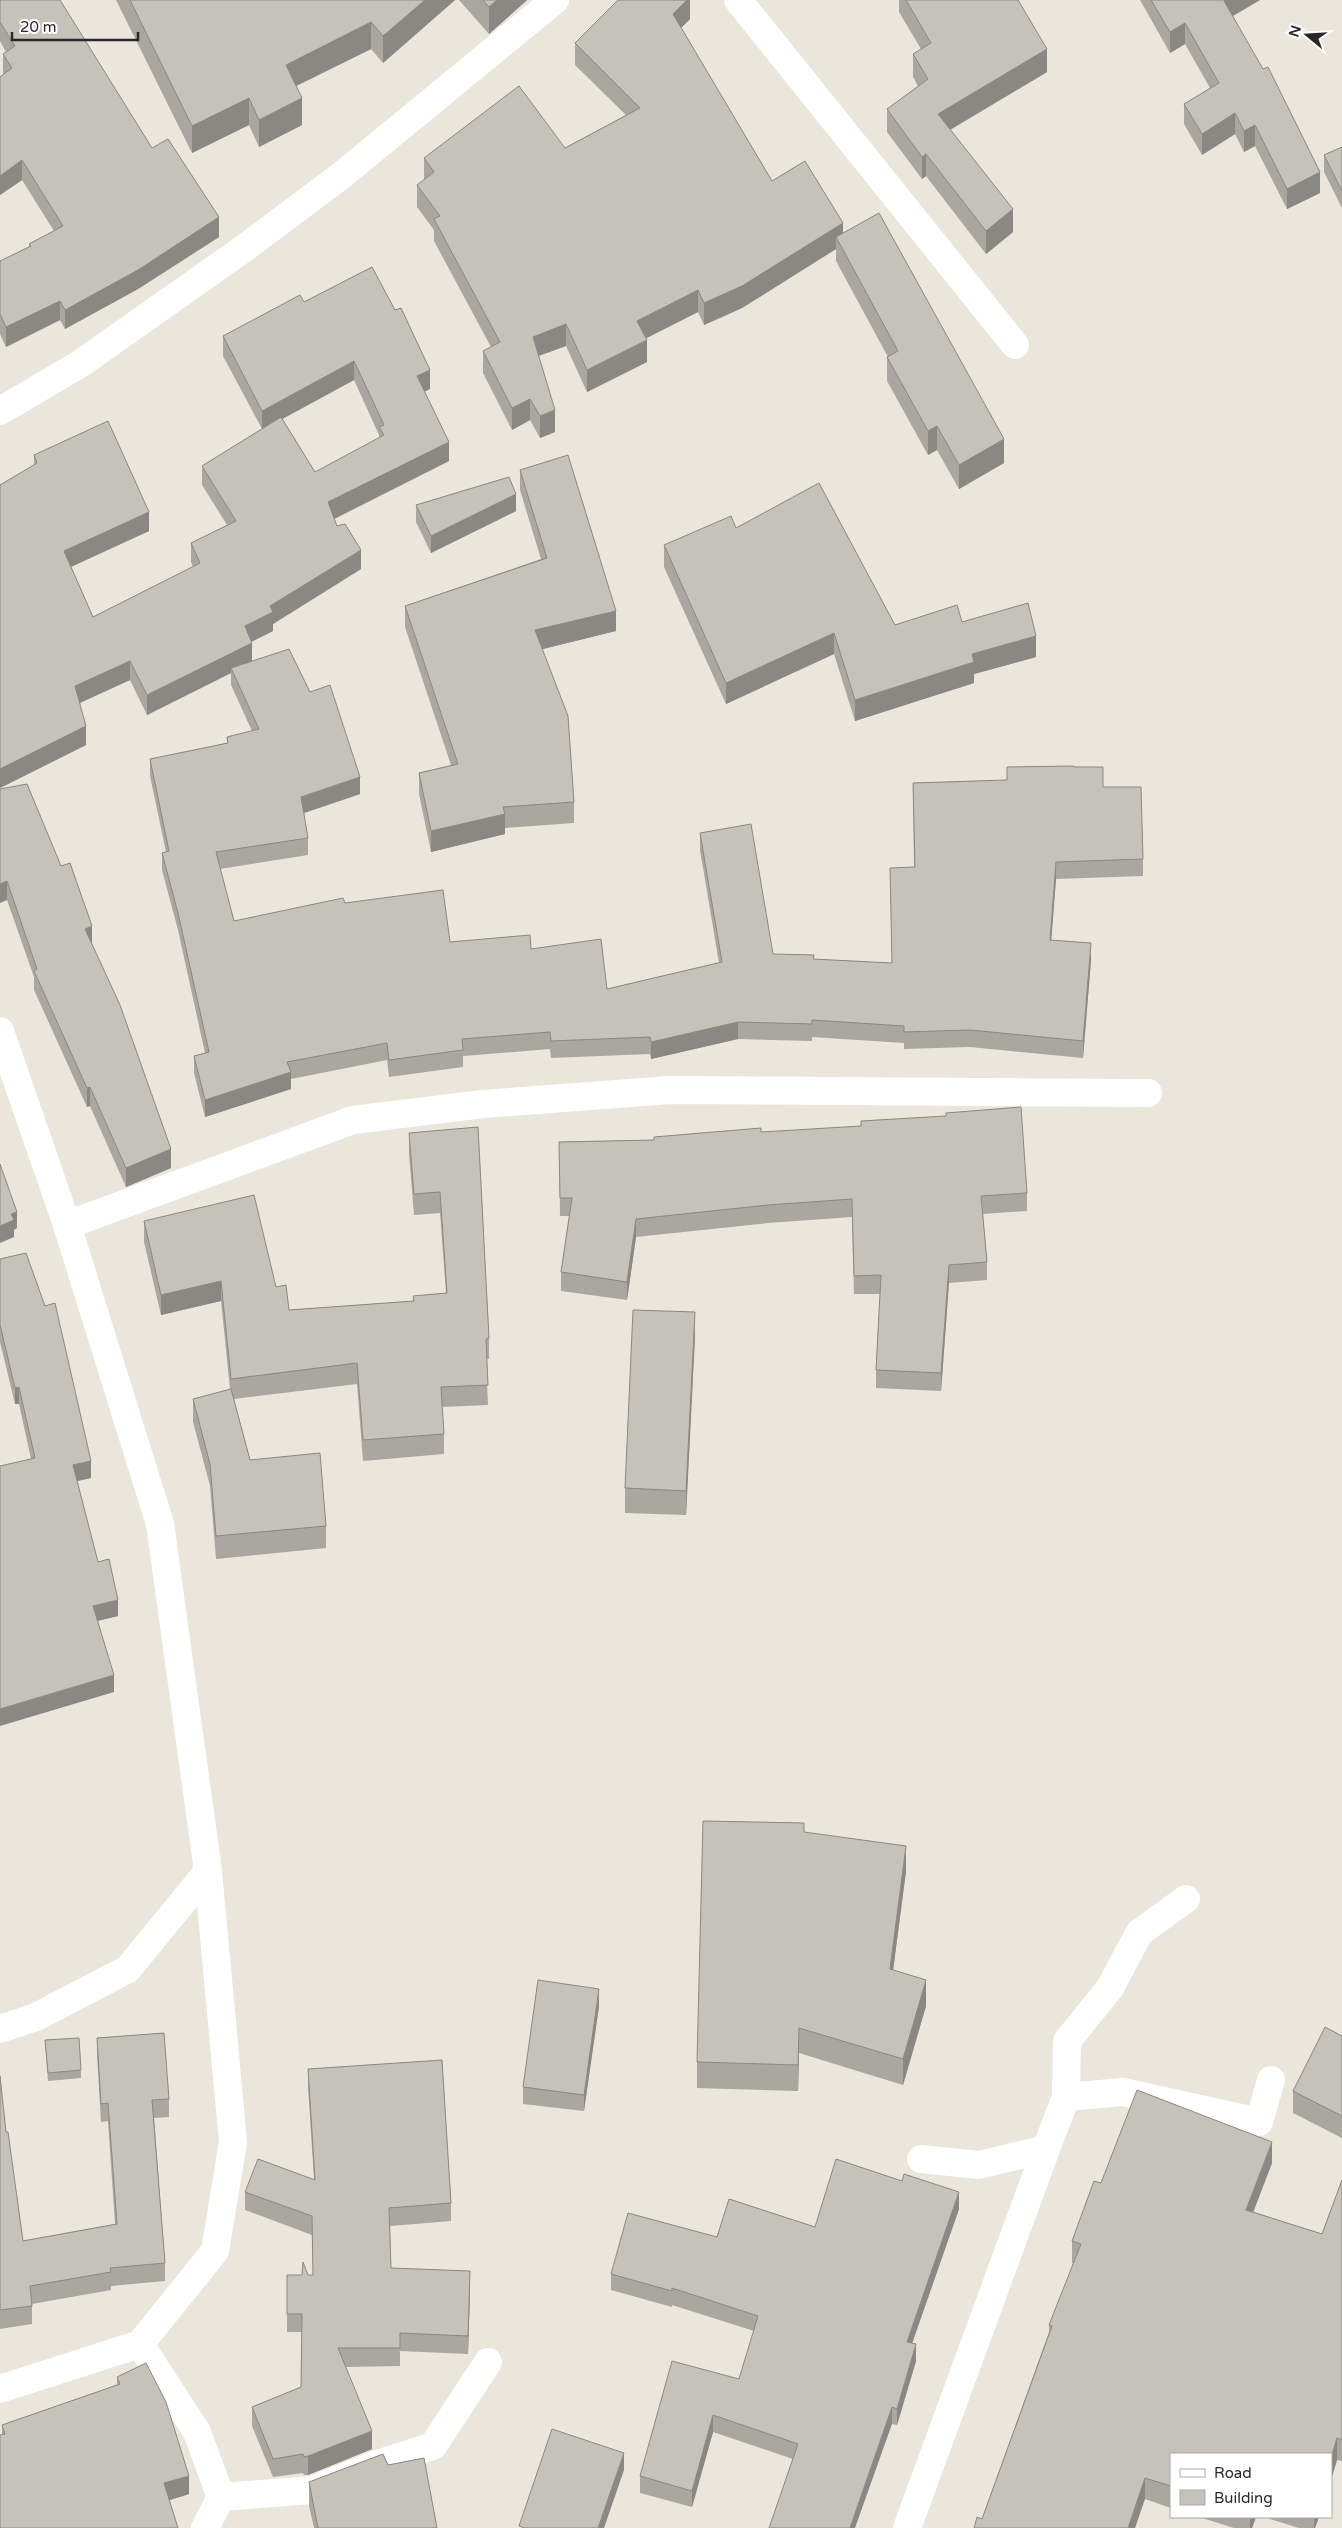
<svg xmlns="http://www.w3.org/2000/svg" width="1342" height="2528" font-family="'Varela Round',sans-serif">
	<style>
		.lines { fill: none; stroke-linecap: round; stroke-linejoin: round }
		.street { stroke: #fff; stroke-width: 28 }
		.secondary { stroke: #fff; stroke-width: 28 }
		.wall { fill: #a9a7a0; fill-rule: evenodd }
		.shaded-wall { fill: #8a8882 }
		.building { fill: #c5c2ba; stroke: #8a8882 }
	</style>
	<rect width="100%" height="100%" fill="#eae6db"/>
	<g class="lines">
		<g class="street">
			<polyline points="738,0 1015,345"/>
			<polyline points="0,1031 67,1225 160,1524 208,1871 233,2142 215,2251 140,2344 0,2389"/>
			<polyline points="67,1225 353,1120 483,1104 670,1090 1148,1093"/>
			<polyline points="0,2029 36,2017 128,1969 208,1871"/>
			<polyline points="1066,2097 1067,2041 1110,1988 1139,1933 1186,1899"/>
			<polyline points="921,2159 979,2165 1046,2149 1066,2097 1123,2092 1259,2122 1271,2080"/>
			<polyline points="140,2344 197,2432 221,2497 205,2528"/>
			<polyline points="221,2497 312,2490 377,2464 433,2446 488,2362"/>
			<polyline points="907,2528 1046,2149"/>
		</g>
		<polyline class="secondary" points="0,411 80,364 246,247 342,175 555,0"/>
	</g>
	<g class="wall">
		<polygon points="0,0 152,148 219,237 138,289 65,329 60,320 6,347 0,334 0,261 29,247 29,244 54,231 22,180 0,195 0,77 3,75 3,54 6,52 0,41"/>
		<polygon points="116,0 455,0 383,63 371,49 296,86 302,125 259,147 249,125 192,153"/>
		<polygon points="459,0 527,0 489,34"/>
		<polygon points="690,0 690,19 681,28 772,181 843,233 1004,463 959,489 937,450 928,455 887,381 887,357 888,357 836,261 836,249 742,308 704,325 698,312 646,338 647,362 587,392 566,346 538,356 555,432 540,438 530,420 512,430 483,373 483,351 491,347 434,241 434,230 417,207 417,185 424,180 424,158 565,148 626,115 575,65 575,43"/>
		<polygon points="899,0 1018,0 1047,72 950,130 1013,232 986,254 926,176 922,179 887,132 887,109 918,86 913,77 913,54 921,49 899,12"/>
		<polygon points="1140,0 1260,0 1233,16 1320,193 1287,209 1255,146 1244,152 1235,134 1202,155 1184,124 1184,104 1210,88 1185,44 1170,53"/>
		<polygon points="1342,147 1342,208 1324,172 1324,155"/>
		<path d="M304,302L430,389L424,392L449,461L334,519L337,526L361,569L273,624V631L251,642L252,661L360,794L304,813L308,838V855L220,869L234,921L345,903L450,942L531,949L607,989L719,963L700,850V833L773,954L813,959L892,963L914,867L913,783L1007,780L1074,767L1103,787L1143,859V876L1056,879L1051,940L1091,960L1083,1058L970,1047L904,1049V1043L812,1037V1041L738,1039L651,1059L650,1054L551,1058L550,1049L463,1056V1067L389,1077L387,1060L291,1079V1089L205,1117L194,1073V1056L205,1053L178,930L162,870V853L166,852L150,776V759L227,743V737L252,731L231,685V673L147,715L130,680L80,703L86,745L0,788V485L34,465V455L149,531L71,567L93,617L193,567L191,562V543L227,525L202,485V466L262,429L223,356V336ZM354,380L379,435V438L315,472L282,419Z"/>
		<polygon points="520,470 616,631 542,649 574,802 574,823 505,828 505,834 431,852 419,794 419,773 451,765 405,627 405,606 541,559 520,490"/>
		<polygon points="416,505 516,511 431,553 416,522"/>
		<polygon points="736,528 895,625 962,622 1036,657 974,674 974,683 855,721 834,654 726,704 664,567 664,545"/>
		<polygon points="0,789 92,945 171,1168 126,1187 90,1106 87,1107 34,990 34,977 7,900"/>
		<polygon points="478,1127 489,1338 489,1359 486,1359 488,1405 442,1407 444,1434 444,1454 363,1461 357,1384 234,1399 250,1460 326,1526 326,1548 216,1559 210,1486 193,1422 193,1399 230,1389 221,1301 161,1315 144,1242 144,1221 276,1287 289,1310 413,1301 413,1296 446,1293 440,1213 414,1215 409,1154 409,1133"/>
		<polygon points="761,1132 1027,1193 1027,1211 983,1214 987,1262 987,1280 949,1283 941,1391 876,1388 876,1370 880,1294 854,1294 852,1217 768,1223 636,1237 627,1300 561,1291 561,1272 569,1216 560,1216 559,1142 654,1140"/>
		<polygon points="0,1259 91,1478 77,1481 98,1562 118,1616 97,1621 114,1692 31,1459 19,1404 15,1404 0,1342"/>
		<polygon points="695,1336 686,1515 625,1513 625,1488"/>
		<polygon points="804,1832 906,1871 893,1970 926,2006 903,2085 799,2053 798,2091 697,2088 697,2062"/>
		<polygon points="599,2006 584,2111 523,2104 523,2087"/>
		<polygon points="1342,2036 1342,2138 1293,2113 1293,2091"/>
		<polygon points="97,2038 169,2099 169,2117 154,2118 165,2263 165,2281 111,2286 111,2290 32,2304 32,2324 0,2329 0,2076 6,2132 23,2241 115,2224 108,2121 101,2122 97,2056"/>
		<polygon points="45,2040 81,2070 81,2078 48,2081"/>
		<polygon points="308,2069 451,2203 451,2221 390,2226 391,2268 470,2289 468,2354 400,2351 400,2366 345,2367 372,2449 308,2475 304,2475 303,2473 273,2477 252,2426 252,2407 301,2387 302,2332 287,2332 287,2275 313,2275 312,2235 245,2210 245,2192 314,2179 308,2087"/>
		<polygon points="1272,2163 1253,2212 1322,2234 1342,2180 1342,2461 1337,2460 1331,2480 1331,2454 1171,2454 1171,2508 1145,2499 982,2519 1049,2332 1049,2325 1074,2263 1072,2263 1072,2241 1101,2183"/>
		<polygon points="959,2209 912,2343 916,2361 897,2425 892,2424 793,2459 713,2432 692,2507 640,2493 640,2476 739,2379 754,2331 672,2305 672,2307 611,2290 611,2274 717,2237 815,2227"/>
		<polygon points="117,2377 189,2494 169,2500 2,2434 2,2425 117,2385"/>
		<polygon points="424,2458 437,2528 314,2528 309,2506 309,2482"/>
		<polygon points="1199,2517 1256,2517 1252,2528 1234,2528"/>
		<polygon points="1264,2517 1319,2517 1315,2528 1299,2528"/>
	</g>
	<g class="shaded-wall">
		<polygon points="425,0 455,0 383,63 383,36"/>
		<polygon points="497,0 527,0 489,34 489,7"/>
		<polygon points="687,0 690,0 690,19 673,36 673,14"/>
		<polygon points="1225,0 1260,0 1224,21 1224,1"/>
		<polygon points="371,22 371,49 286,91 286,65"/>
		<polygon points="1185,23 1185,44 1170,53 1170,32"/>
		<polygon points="1047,49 1047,72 938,137 938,114"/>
		<polygon points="249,98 249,125 192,153 192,126"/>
		<polygon points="302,98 302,125 259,147 259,120"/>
		<polygon points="1235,113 1235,134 1202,155 1202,134"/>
		<polygon points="1255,125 1255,146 1244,152 1244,131"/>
		<polygon points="926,154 926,176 922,179 922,157"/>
		<polygon points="22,160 22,180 0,195 0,176"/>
		<polygon points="1320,172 1320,193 1287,209 1287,189"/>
		<polygon points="1013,209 1013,232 986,254 986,231"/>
		<polygon points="219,217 219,237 138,289 65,329 65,310"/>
		<polygon points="843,223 843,245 836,237 836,249 742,308 704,325 704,303"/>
		<polygon points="698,290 698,312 637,343 637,321"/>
		<polygon points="60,301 60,320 6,347 6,327"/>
		<polygon points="566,324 566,346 533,358 533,337"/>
		<polygon points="647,340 647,362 587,392 587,370"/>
		<polygon points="354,361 354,380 262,430 262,411"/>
		<polygon points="430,370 430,389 417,395 417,376"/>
		<polygon points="530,399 530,420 512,430 512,408"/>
		<polygon points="555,410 555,432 540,438 540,416"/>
		<polygon points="937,426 937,450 928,455 928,431"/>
		<polygon points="1004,439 1004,463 959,489 959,465"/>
		<polygon points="449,442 449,461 328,522 328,502"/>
		<polygon points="516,494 516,511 431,553 431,536"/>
		<polygon points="149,512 149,531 64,570 64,551"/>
		<polygon points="361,550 361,569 273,624 273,631 245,645 245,626 270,606"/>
		<polygon points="616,611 616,631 535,651 535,630"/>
		<polygon points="834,633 834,654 726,704 726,683"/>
		<polygon points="1036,636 1036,657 974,674 974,683 855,721 855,700 972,654"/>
		<polygon points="252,643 252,662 231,668 231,673 147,715 147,695"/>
		<polygon points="130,661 130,680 75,705 75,686"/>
		<polygon points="86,726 86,745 0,788 0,769"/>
		<polygon points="360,777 360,794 301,814 301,797"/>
		<polygon points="505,814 505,834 431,852 431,831"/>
		<polygon points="1056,862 1056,879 1050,957 1050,940"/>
		<polygon points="7,881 7,900 0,903 0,884"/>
		<polygon points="92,926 92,945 85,929"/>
		<polygon points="1091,943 1091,960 1083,1058 1083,1041"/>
		<polygon points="738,1022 738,1039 651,1059 651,1042"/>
		<polygon points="291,1072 291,1089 205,1117 205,1100"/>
		<polygon points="90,1087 90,1106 87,1107 87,1088"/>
		<polygon points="171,1149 171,1168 126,1187 126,1168"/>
		<polygon points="17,1212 17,1228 14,1230 14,1237 0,1243 0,1226 11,1214"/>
		<polygon points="636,1219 636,1237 627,1300 627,1282"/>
		<polygon points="949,1265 949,1283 941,1391 941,1373"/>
		<polygon points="221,1281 221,1301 161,1315 161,1295"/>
		<polygon points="695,1312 695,1336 686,1515 686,1491"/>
		<polygon points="19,1387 19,1404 15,1404 15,1388"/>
		<polygon points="91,1461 91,1478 73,1482 73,1465"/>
		<polygon points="118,1600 118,1616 93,1622 93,1606"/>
		<polygon points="114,1675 114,1692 0,1726 0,1709"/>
		<polygon points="906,1846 906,1871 890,1994 890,1969"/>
		<polygon points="926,1980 926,2006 903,2085 903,2059"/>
		<polygon points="599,1989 599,2006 584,2111 584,2095"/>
		<polygon points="799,2028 799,2053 798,2091 798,2065"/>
		<polygon points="1272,2142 1272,2163 1246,2231 1246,2210"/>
		<polygon points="959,2192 959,2209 907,2358 907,2342"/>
		<polygon points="470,2271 470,2289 468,2354 468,2336"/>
		<polygon points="916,2344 916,2361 897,2425 897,2409"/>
		<polygon points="892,2407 892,2424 855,2528 850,2528"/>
		<polygon points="713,2415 713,2432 692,2507 692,2491"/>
		<polygon points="372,2431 372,2449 308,2475 308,2456"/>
		<polygon points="1337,2438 1337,2460 1331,2480 1331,2458"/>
		<polygon points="624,2453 624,2470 604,2528 598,2528"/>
		<polygon points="189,2476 189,2494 164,2502 164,2483"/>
		<polygon points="1145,2478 1145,2499 1135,2528 1128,2528"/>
		<polygon points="1250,2517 1256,2517 1252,2528 1250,2528"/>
		<polygon points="1314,2517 1319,2517 1315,2528 1314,2528"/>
	</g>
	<g class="building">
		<polygon points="0,0 60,0 152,148 168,139 219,217 138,270 65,310 60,301 6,327 0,314 0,261 31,246 29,244 63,226 22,160 0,176 0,77 12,68 3,54 15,46 0,22"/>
		<polygon points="130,0 425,0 383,36 371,22 286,65 302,98 259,120 249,98 192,126"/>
		<polygon points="483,0 497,0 489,7"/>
		<polygon points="618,0 687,0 673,14 772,181 805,161 843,223 742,286 704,303 698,290 637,321 647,340 587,370 566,324 533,337 555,410 540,416 530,399 512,408 483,351 500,342 434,219 440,216 417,185 434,172 424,158 519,86 565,148 640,108 575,43"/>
		<polygon points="906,0 1018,0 1047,49 938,114 1013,209 986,231 926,154 922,157 887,109 928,79 913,54 931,43"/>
		<polygon points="1151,0 1225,0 1224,1 1263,69 1268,67 1320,172 1287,189 1255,125 1244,131 1235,113 1202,134 1184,104 1219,83 1185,23 1170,32"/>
		<polygon points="1342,147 1342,191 1324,155"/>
		<polygon points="879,213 1004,439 959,465 937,426 928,431 887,357 898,351 836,237"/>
		<polygon points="372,267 395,310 401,308 430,370 417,376 449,442 328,502 337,526 345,524 361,550 270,606 273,612 245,626 252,643 147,695 130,661 75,686 86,726 0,769 0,485 37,463 34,455 108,421 149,512 64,551 93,617 200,563 191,543 236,521 202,466 281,417 315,472 384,435 379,427 384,425 354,361 262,411 223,336 300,295 304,302"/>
		<polygon points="568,455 616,611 535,630 568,716 574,802 503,807 505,814 431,831 419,773 458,764 405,606 547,558 520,470"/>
		<polygon points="509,477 516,494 431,536 416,505"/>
		<polygon points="819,483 895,625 957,605 962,622 1028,603 1036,636 972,654 974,662 855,700 834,633 726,683 664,545 731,516 736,528"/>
		<polygon points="289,649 310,692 330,685 360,777 301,797 308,838 216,852 234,921 343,898 345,903 443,890 450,942 530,935 531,949 601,939 607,989 722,962 700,833 751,824 773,954 814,955 813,959 892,963 890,868 915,867 913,783 1007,780 1007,767 1074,766 1074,767 1103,767 1103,787 1141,787 1143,859 1056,862 1050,940 1091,943 1083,1041 970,1030 904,1032 904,1026 812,1020 812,1024 738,1022 651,1042 650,1037 551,1041 550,1032 462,1039 463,1050 389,1060 387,1043 287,1062 291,1072 205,1100 194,1056 209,1052 178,913 162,853 169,851 150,759 228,743 227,737 259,729 231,668"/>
		<polygon points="27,784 61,866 70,863 92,926 85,929 120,1005 171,1149 126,1168 90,1087 87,1088 34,971 37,969 7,881 0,884 0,789"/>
		<polygon points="1021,1107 1027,1193 981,1196 987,1262 949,1265 941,1373 876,1370 881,1275 854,1276 852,1199 768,1205 636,1219 627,1282 561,1272 572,1198 560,1198 559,1142 654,1140 654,1137 761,1128 761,1132 861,1126 861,1121 946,1116 946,1113"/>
		<polygon points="478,1127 489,1338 486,1339 488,1385 441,1387 444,1434 363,1440 357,1363 231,1379 221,1281 161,1295 144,1221 254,1195 276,1287 286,1285 289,1310 414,1301 413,1296 447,1293 440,1192 414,1194 409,1133"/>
		<polygon points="0,1164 17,1212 11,1214 14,1220 0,1226"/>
		<polygon points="26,1253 45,1306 55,1303 91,1461 73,1465 98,1562 109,1559 118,1600 93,1606 114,1675 0,1709 0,1466 35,1458 19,1387 15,1388 0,1325 0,1259"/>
		<polygon points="633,1310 695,1312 686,1491 625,1488"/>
		<polygon points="231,1389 250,1460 320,1453 326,1526 216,1536 210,1464 193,1399"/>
		<polygon points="703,1821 804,1823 804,1832 906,1846 890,1969 926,1980 903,2059 799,2028 798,2065 697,2062"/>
		<polygon points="538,1980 599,1989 584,2095 523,2087"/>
		<polygon points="1325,2027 1342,2036 1342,2116 1293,2091"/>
		<polygon points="164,2033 169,2099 152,2100 165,2263 110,2268 111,2272 30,2286 32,2306 0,2310 0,2076 6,2132 8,2132 23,2241 117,2224 108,2103 101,2104 97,2038"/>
		<polygon points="79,2038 81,2070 48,2073 45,2040"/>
		<polygon points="442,2060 451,2203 389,2208 391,2268 470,2271 468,2336 400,2333 400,2348 338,2348 372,2431 308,2456 304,2457 303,2454 273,2459 252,2407 301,2387 302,2314 287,2314 287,2275 302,2275 303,2262 308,2275 313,2275 312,2216 245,2192 258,2159 315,2180 308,2069"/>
		<polygon points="1137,2090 1272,2142 1246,2210 1322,2234 1342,2180 1342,2440 1337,2438 1331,2458 1331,2454 1171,2454 1171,2486 1145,2478 1128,2528 974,2528 977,2517 982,2519 1052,2326 1049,2325 1081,2244 1072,2241 1094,2181 1101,2183"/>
		<polygon points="836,2159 902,2181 904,2174 959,2192 907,2342 916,2344 897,2409 892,2407 850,2528 769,2528 798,2444 713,2415 692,2491 640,2476 672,2361 739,2379 758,2316 672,2288 672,2291 611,2274 628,2213 717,2237 729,2199 815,2227"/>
		<polygon points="146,2363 166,2402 189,2476 164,2483 178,2528 0,2528 0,2435 5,2434 2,2425 120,2384 117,2377"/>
		<polygon points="552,2429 624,2453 598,2528 524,2528 519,2526"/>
		<polygon points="383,2454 388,2465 424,2458 437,2528 318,2528 309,2482"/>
	</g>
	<rect x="1170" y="2453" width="162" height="65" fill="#ffffff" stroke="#a9a9a9"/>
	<rect x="1180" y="2469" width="25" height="8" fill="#ffffff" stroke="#a9a9a9"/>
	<text x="1214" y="2478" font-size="15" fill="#282828">Road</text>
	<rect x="1180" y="2490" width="25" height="15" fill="#c5c2ba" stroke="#a9a9a9"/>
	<text x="1214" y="2503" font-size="15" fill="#282828">Building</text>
	<g transform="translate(1307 35) rotate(288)" stroke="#ffffff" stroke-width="4" paint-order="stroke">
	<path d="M0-4L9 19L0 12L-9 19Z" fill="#282828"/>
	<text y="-8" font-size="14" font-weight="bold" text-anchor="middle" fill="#282828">N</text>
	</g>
	<path d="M12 32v8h126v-8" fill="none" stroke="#282828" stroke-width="2.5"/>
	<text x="20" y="32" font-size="15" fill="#282828" stroke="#ffffff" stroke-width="4" paint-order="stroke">20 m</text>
</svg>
